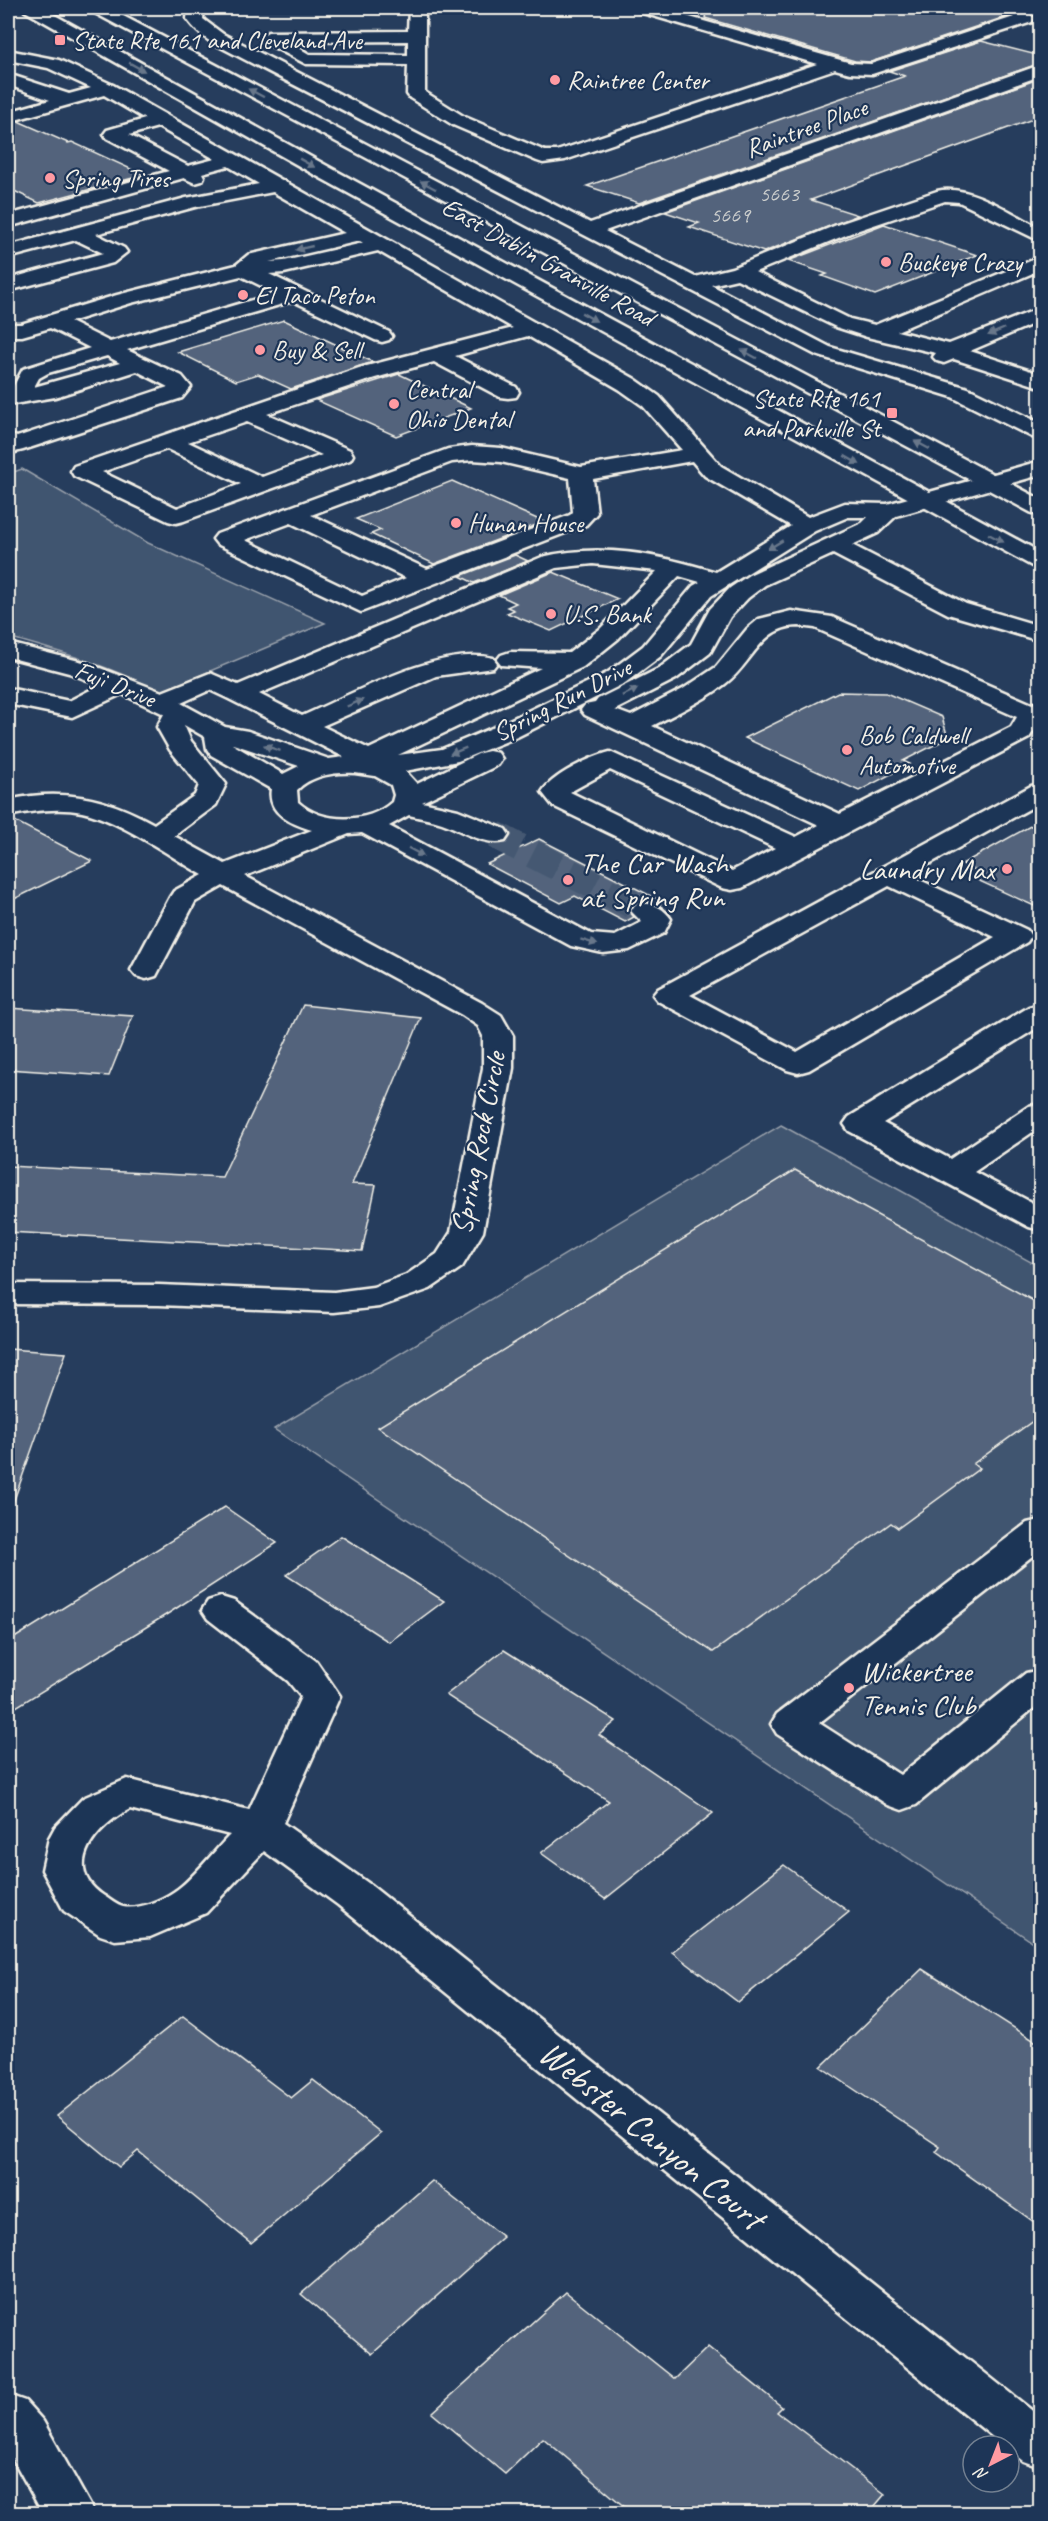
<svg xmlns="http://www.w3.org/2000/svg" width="1048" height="2521" font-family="Caveat,sans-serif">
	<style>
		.green { fill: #40546f; stroke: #9aa2ac; stroke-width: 1.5 }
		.building { fill: #52647b; stroke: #f4f1e8; stroke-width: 1.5 }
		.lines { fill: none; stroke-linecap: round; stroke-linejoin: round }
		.minor-tunnel { stroke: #455872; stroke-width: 28; stroke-dasharray: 28 14; stroke-linecap: butt }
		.minor-casing { stroke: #f4f1e8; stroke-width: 5 }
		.major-casing { stroke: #f4f1e8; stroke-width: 5 }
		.minor { fill: #1d3557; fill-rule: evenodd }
		.major { fill: #1d3557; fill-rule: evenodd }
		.oneway { fill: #68778a }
		.poi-dot { fill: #ff9aa2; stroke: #1d3557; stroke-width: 2 }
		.labels { text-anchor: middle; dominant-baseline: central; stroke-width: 4.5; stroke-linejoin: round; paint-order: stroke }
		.far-number-label { font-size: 22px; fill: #cccecd }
		.far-poi-label { font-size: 26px; fill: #f4f1e8; stroke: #1d3557; text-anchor: start }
		.far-street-label { font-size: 26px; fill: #f4f1e8; stroke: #1d3557 }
		.poi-label { font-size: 30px; fill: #f4f1e8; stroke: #1d3557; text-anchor: start }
		.street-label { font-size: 30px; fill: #f4f1e8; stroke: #1d3557 }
		.near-street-label { font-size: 36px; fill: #f4f1e8; stroke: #1d3557 }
	</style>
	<rect width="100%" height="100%" fill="#263d5d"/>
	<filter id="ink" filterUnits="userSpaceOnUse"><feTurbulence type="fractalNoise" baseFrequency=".0167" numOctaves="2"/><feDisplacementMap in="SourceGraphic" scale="12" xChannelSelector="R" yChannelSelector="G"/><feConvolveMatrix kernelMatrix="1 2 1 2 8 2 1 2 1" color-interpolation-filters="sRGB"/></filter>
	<g filter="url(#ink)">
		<g class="green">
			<path d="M22,469L148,543L325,623L160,692C111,666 61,652 8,637V474Z"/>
			<polygon points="781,1125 1040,1267 1040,1947 274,1429"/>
		</g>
		<g class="building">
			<polygon points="707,8 999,8 1001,12 1008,16 871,62 855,61 705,18"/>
			<polygon points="981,41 1041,56 1041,63 639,203 587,186 905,76 889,71"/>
			<polygon points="1041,78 1041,116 811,200 858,215 764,252 689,227 699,223 665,212"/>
			<polygon points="18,121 68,143 72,142 144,175 39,203 8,188 8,124"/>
			<polygon points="884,224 977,255 875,295 822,276 827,274 788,261"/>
			<polygon points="284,320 373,362 291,389 258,374 236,381 178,352"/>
			<polygon points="399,374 471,408 396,436 316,400"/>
			<polygon points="452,481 544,522 434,564 371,534 381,530 356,519"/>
			<polygon points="515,555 528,561 474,583 460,576"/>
			<polygon points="553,572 618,599 551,631 507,613 514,610 507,607 516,603 499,595"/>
			<polygon points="838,692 886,693 942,717 948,738 903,761 910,764 859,791 745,738"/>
			<polygon points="8,818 9,818 92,861 8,902"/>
			<polygon points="1041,820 1041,909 975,879 984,874 962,864"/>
			<polygon points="539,839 663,902 658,905 646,901 635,903 629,911 634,917 625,922 575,896 561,903 487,864"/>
			<polygon points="303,1005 421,1018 352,1184 376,1185 362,1251 8,1232 8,1166 222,1177"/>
			<polygon points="8,1008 133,1016 109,1076 8,1069"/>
			<polygon points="795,1170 1041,1305 1041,1415 973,1464 980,1468 898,1528 891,1523 713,1652 378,1427"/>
			<polygon points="8,1349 66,1353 13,1503 8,1502"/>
			<polygon points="225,1507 277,1543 169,1613 8,1712 8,1642"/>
			<polygon points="341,1536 444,1601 389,1642 286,1575"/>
			<polygon points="504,1650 616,1721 599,1735 713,1813 605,1899 541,1853 609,1801 446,1695"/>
			<polygon points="784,1865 849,1912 738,2002 672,1952"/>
			<polygon points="922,1969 1041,2045 1041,2227 936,2152 940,2147 821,2067"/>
			<polygon points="183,2016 291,2098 313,2080 381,2133 251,2243 138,2151 119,2167 57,2116"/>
			<polygon points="432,2181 503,2237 372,2354 301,2294"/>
			<polygon points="566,2292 675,2379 708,2347 782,2407 777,2412 885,2494 868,2514 633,2514 543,2438 505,2474 432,2413"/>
		</g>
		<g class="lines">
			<polyline class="minor-tunnel" points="495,835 645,911"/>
			<defs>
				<g id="minor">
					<path d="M188,8H204L203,19L223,34L590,223L1040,65V76L605,231L695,277L732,268L839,224L937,191C968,183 1013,214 1040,228V241L959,202L945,201L853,232L755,272L850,319L875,325L1040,257V270L897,331L949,344L1040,308V321L970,351L1040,374V387L954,359L944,363L937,361L933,357L936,353L867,337L836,327L737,279L711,285L830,347L968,388L1040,423V438L1032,437L952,397L816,355L211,42C201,35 194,29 187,19Z"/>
					<path d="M409,8H425V92L465,117L545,151H557L817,64L636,11L634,8H658L851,63L871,64L1014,17L1003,11L1001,8H1023L1034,18L1032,22L872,74L850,73L835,69L565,160L543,163L537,161L453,125L410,98L407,94L408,65L306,64L262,41L260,37L268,32L408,31ZM408,41V55L309,54L289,42Z"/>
					<path d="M8,50L59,60L113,85L635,379L659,396L721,466L808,517L845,503L887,504L1040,461V475L896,516L878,533L852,545L966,604L1040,626V641L948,614L833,554L765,585L748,598L730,617L710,653L676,679L615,710L631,716L683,689L716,667L747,629L759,619L791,611L832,617L1032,704L1040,702V721L1029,738L742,888L732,890L722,888L553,806L542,792C553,775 590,757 610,752L796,837L819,825L585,715L581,710L585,705L595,703L598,699L658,669L691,644L710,609L730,588L749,575L862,523L868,517H848L815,531L711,596L661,656L625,683L517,737L458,761L405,771L417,784L480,753L489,751L498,753L502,759L498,765L422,802L458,810L505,829L509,835L505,841C483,846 462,830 442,823C431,819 420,818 409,815L389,826L591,934L615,936L642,922L631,911L635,905C650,901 662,906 671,919L664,933L629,950L603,953L571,946L362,833L349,834L245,876L482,1003L501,1015L513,1036V1068L483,1232L462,1267L430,1289L379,1307L334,1312L159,1305L8,1304V1284L159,1285L334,1292L373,1287L406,1275L437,1254L451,1232L483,1068V1036L478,1026L462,1015L223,886L195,902L156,976L146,979L136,976L131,970L170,897L174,891L203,875C169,856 120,820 82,812C58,807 31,811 8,816V800C62,788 106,797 154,824L195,795L199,785L170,750L157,727L164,714L122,694L72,717L8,704V688L69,701L100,685L69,673L8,657V643L87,663L162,692L210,673L238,685L542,557C601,542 660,555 716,572L791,526L705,476L692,461L593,479L597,513L586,525L361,612L217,544L213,539L217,534L448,449L472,446L501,448L581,467L682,450L643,406L619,389L528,336L455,356L516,387L519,392L516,397L508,398L500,397L434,362L375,378L267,414L350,450L353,455L350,460L184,521L176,523L168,521L74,476L71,471L74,466L359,368L513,328L378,251L284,273L269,274L389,332L392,336L389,340L382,342L375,340L293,301L127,350L182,376L191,387L182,398L23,450L15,452L8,450V434L17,437L168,387L137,371L55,397L8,405V392L11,391L23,369L90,348L50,328L22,336H8V324H21L117,295L236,265L248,255L345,233L273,192L195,207L96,234L124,248L127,252L113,263L8,291V279L103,253L76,240L8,258V246L186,198L259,184L228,166L202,173L204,177L202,181L195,183L184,178L8,227V215L169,171L107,138L104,134L107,130L145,119L104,95L8,122V112L50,100L8,85V74L69,94L91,88L48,68L8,60ZM158,127L215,159L188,166L129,135ZM360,241L363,243L284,261L269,262ZM241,276L276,293L110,342L70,322L131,303ZM107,356L120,363L34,387L39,378L48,373ZM247,422L322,455L262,477L188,442ZM167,449L241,484L177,508L102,472ZM472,460L501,462L570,478L573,512L570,515L427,569L311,515L452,462ZM291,523L406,578L362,596L245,540ZM593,564L657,571L600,629L569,653L510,652L501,655L497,660L501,665L541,668L369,749L322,726L436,676L493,668L497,663L493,658C440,645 351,695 302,716L259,694L556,568ZM679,576L700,582L693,586L643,646L607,673L499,725L442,749L398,755L583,667L618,639ZM799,626L815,628L1017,717L1011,727L840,814L652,726C677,713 703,701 725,684C753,663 760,626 799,626ZM210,690L229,699L344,757L329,759L248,731L225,727L181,703ZM184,725L205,737L207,749L211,755L271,789C267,814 292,824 312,830L225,864L174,836L216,805L226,784L191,741ZM232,744H233L299,766L283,774ZM610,770L775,848L732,871L570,792ZM355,773L375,776L391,785L394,795L392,802C368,824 322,824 298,802L297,790C312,775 335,772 355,773Z"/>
					<path d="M1040,784V803L909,875L1027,930L1031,936L1027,942L809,1070L798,1073L787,1070L658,1001L653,995L658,989L1031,786ZM889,886L995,937L797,1052L690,995Z"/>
					<polygon points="1040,1004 1040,1026 883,1123 950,1159 1029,1106 1040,1104 1040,1127 974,1172 1040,1207 1040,1230 1029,1227 849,1131 844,1124 849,1117 1029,1007"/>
					<polygon points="1040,1520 1040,1550 819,1723 900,1775 1026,1673 1040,1670 1040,1703 916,1805 902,1810 888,1805 777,1734 771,1724 777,1714 1027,1523"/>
					<path d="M221,1597L234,1601L316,1661L340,1696L283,1823L368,1883L1040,2417V2467L1023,2461L1009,2450V2446H1004L338,1905L264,1851L206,1913L150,1937L115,1940L100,1935L64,1911L42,1870L49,1838L55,1827L83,1798L127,1779L249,1810L301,1697L288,1681L208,1619L202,1610L208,1601ZM130,1809L230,1835C216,1849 190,1882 175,1891C162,1900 139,1910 123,1907C117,1906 109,1899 104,1896C60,1867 97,1825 130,1809Z"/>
					<polygon points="8,2395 25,2401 43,2421 95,2514 43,2514 8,2450"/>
				</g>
				<g id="major">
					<polygon points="23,8 42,8 329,167 1040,552 1040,568 1032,566 315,175 25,11"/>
					<polygon points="89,8 108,8 1040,499 1040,515 1032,513 91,11"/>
				</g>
			</defs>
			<use href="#minor" class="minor-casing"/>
			<use href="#major" class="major-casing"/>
			<use href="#minor" class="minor"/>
			<use href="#major" class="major"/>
		</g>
		<defs><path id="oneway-solid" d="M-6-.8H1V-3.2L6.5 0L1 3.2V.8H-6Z" transform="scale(1.5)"/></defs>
		<g class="oneway">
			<use href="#oneway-solid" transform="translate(137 67) rotate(29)"/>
			<use href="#oneway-solid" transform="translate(256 93) rotate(-152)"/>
			<use href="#oneway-solid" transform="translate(307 163) rotate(29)"/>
			<use href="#oneway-solid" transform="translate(428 185) rotate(-152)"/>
			<use href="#oneway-solid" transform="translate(304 248) rotate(167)"/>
			<use href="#oneway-solid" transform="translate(589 317) rotate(29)"/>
			<use href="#oneway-solid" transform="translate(996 332) rotate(157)"/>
			<use href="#oneway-solid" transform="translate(749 354) rotate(-152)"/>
			<use href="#oneway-solid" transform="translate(922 445) rotate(-152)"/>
			<use href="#oneway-solid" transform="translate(852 460) rotate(29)"/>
			<use href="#oneway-solid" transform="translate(996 538) rotate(28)"/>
			<use href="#oneway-solid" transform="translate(775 545) rotate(149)"/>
			<use href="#oneway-solid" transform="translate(630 692) rotate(-26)"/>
			<use href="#oneway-solid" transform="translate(355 703) rotate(-23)"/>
			<use href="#oneway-solid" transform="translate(272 748) rotate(-161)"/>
			<use href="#oneway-solid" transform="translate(458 751) rotate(158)"/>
			<use href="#oneway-solid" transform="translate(416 852) rotate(28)"/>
			<use href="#oneway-solid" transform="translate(589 942) rotate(17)"/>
		</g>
	</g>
	<g class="poi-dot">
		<rect x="54" y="34" width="12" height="12" rx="3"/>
		<circle cx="555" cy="80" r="6"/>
		<circle cx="50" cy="178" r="6"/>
		<circle cx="886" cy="262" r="6"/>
		<circle cx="243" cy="295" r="6"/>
		<circle cx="260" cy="350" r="6"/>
		<circle cx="394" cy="404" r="6"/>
		<rect x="886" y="407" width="12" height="12" rx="3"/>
		<circle cx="456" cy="523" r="6"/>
		<circle cx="551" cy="614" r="6"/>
		<circle cx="847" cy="750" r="6"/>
		<circle cx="1007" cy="869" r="6"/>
		<circle cx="568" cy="880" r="6"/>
		<circle cx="849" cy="1688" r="6"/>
	</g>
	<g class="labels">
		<g class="far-number-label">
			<text x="779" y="194">5663</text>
			<text x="730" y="215">5669</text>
		</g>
		<g class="far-poi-label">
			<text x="72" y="40">State Rte 161 and Cleveland Ave</text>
			<text x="567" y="80">Raintree Center</text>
			<text x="62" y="178">Spring Tires</text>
			<text x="898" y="262">Buckeye Crazy</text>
			<text x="255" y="295">El Taco Peton</text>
			<text x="272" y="350">Buy &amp; Sell</text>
			<text x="406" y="389">Central<tspan x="406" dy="30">Ohio Dental</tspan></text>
			<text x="880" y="398" text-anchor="end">State Rte 161<tspan x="880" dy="30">and Parkville St</tspan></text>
			<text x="468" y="523">Hunan House</text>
			<text x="563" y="614">U.S. Bank</text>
			<text x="859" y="735">Bob Caldwell<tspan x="859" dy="30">Automotive</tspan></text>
		</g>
		<g class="far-street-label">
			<text transform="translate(806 128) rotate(-20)">Raintree Place</text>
			<text transform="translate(548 262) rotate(29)">East Dublin Granville Road</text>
			<text transform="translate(115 684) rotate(22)">Fuji Drive</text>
			<text transform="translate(562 700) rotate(-27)">Spring Run Drive</text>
		</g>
		<g class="poi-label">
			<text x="580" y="863">The Car Wash<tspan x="580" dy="34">at Spring Run</tspan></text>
			<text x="995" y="869" text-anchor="end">Laundry Max</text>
			<text x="861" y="1671">Wickertree<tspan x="861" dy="34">Tennis Club</tspan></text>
		</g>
		<g class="street-label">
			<text transform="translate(478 1143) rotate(-79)">Spring Rock Circle</text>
		</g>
		<g class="near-street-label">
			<text transform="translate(652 2135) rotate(39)">Webster Canyon Court</text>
		</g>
	</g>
	<rect width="1048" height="2521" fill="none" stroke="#1d3557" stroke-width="30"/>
	<rect x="15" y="15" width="1018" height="2491" fill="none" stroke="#f4f1e8" stroke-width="2" filter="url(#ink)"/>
	<g transform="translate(991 2464) rotate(222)"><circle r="28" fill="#1d3557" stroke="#738091" stroke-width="1.5"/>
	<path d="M0-4.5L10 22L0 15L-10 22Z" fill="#ff9aa2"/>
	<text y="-9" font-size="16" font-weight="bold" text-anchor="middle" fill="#f4f1e8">N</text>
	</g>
</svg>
